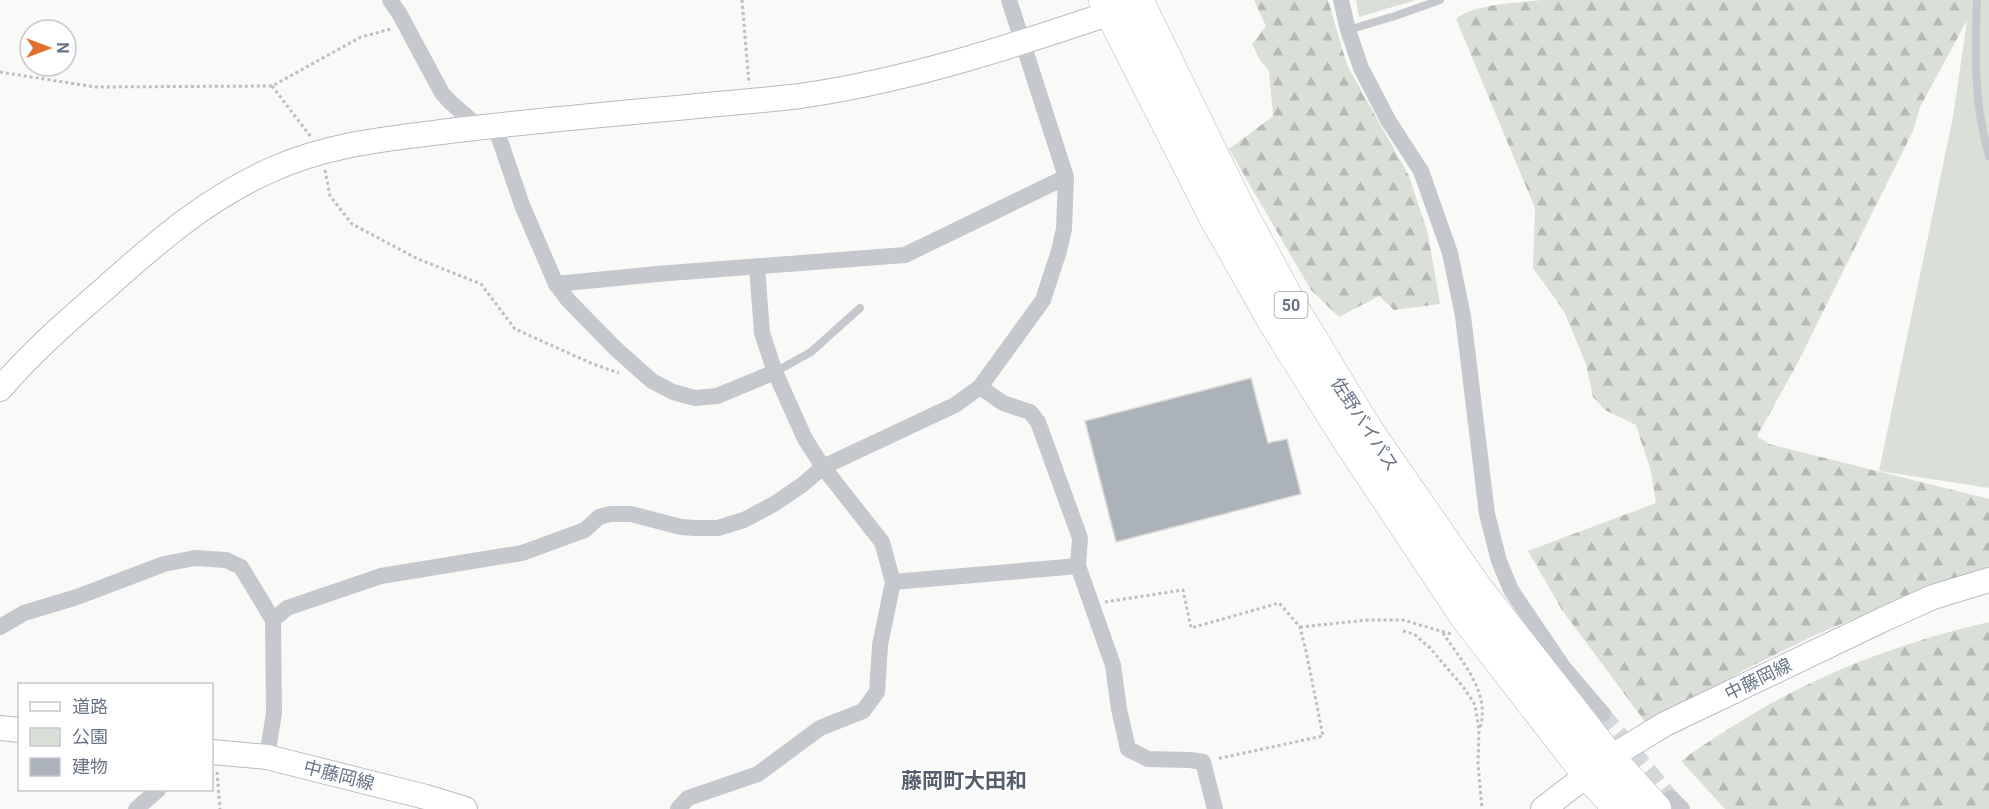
<svg xmlns="http://www.w3.org/2000/svg" width="1989" height="809" font-family="Roboto,'Noto Sans JP',sans-serif">
	<style>
		.green { fill: #dae0d8 }
		.forest { fill: url(#forest-firs) }
		.building { fill: #abb2b9; stroke: #dadbd9; stroke-width: 1.5 }
		.lines { fill: none; stroke-linecap: round; stroke-linejoin: round }
		.street-tunnel { stroke: #d5d8db; stroke-width: 16; stroke-dasharray: 16 8; stroke-linecap: butt }
		.secondary-casing { stroke: #b7bbc1; stroke-width: 26 }
		.highway-casing { stroke: #b8babe; stroke-width: 33 }
		.path { stroke: #bcbfc2; stroke-width: 3; stroke-dasharray: 3 3; stroke-linecap: butt }
		.lane { stroke: #c5c8cc; stroke-width: 8 }
		.street { stroke: #c5c8cc; stroke-width: 16 }
		.secondary { stroke: #fff; stroke-width: 24 }
		.highway { stroke: #fff; stroke-width: 32 }
		.labels { text-anchor: middle; dominant-baseline: central; stroke-width: 6; stroke-linejoin: round; paint-order: stroke }
		.shield { fill: #fff; stroke: #959eab; stroke-width: 1.5 }
		.shield-label { font-size: 16px; font-weight: bold; fill: #687587 }
		.street-label { font-size: 18px; fill: #687587; stroke: #fff }
		.quarter-label { font-size: 21px; font-weight: bold; fill: #56606c; stroke: #fff }
	</style>
	<defs>
		<pattern id="forest-firs" width="22" height="20" patternUnits="userSpaceOnUse" patternTransform="scale(1.5)"><rect width="22" height="20" fill="#dae0d8"/><path d="M5 1l3.5 6h-7zM16 11l3.5 6h-7z" fill="#b5bab5"/></pattern>
	</defs>
	<rect width="100%" height="100%" fill="#f9f9f7"/>
	<g class="green">
		<polygon points="1356,0 1416,0 1359,17"/>
		<polygon points="1970,0 1989,0 1989,488 1879,471 1953,117"/>
	</g>
	<g class="forest">
		<polygon points="1254,0 1328,0 1347,65 1409,176 1428,234 1440,304 1394,310 1379,296 1339,317 1311,290 1229,149 1273,116 1269,71 1260,60 1252,44 1266,26"/>
		<path d="M1541,0H1978L1920,107L1913,131L1795,368L1757,436L1769,444L1989,499V574L1908,596L1813,636L1746,669L1649,727L1562,610L1528,551L1656,503L1651,472L1636,425L1605,410L1593,397L1586,364L1564,311L1533,268L1535,208L1456,19C1474,4 1518,3 1541,0Z"/>
		<path d="M1989,622V809H1725L1681,761C1695,750 1711,740 1727,730C1806,678 1897,643 1989,622Z"/>
	</g>
	<polygon class="building" points="1251,378 1268,443 1287,439 1301,494 1116,542 1085,421"/>
	<g class="lines">
		<polyline class="street-tunnel" points="1603,714 1671,798"/>
		<defs>
			<g id="secondary">
				<path d="M0,389C31,353 66,322 102,291C156,243 204,200 271,170C330,143 394,138 457,130C540,120 624,113 708,105C738,102 769,100 800,96C912,80 1019,44 1126,8"/>
				<polyline points="0,728 20,730"/>
				<polyline points="212,752 267,757 426,797 465,809"/>
				<polyline points="1543,809 1609,758 1665,724 1882,620 1933,597 1989,580"/>
			</g>
			<g id="highway">
				<polyline points="1105,0 1215,217 1275,323 1347,438 1467,618 1588,774 1620,809"/>
				<polyline points="1137,0 1237,205 1292,307 1366,429 1476,588 1609,758 1655,809"/>
			</g>
		</defs>
		<use href="#secondary" class="secondary-casing"/>
		<use href="#highway" class="highway-casing"/>
		<g class="path">
			<polyline points="742,0 749,84"/>
			<polyline points="0,72 95,87 272,86 361,37 391,29"/>
			<polyline points="272,86 311,137"/>
			<polyline points="325,170 330,196 352,224 418,259 481,284 515,329 593,364 619,373"/>
			<polyline points="1105,602 1183,590 1191,628 1279,603 1300,627 1306,651 1323,736 1216,759"/>
			<polyline points="1300,627 1368,620 1403,620 1451,634"/>
			<polyline points="1403,631 1414,634 1430,648 1464,688 1475,705 1479,730 1478,764 1482,809"/>
			<path d="M1443,633C1461,661 1491,692 1480,728"/>
			<polyline points="217,772 220,809"/>
		</g>
		<g class="lane">
			<path d="M1977,0C1975,53 1974,105 1989,156"/>
			<polyline points="1348,30 1395,16 1440,0"/>
			<polyline points="775,372 811,352 860,308"/>
		</g>
		<g class="street">
			<polyline points="390,0 399,13 442,93 450,102 480,128"/>
			<polyline points="1341,0 1348,30 1361,68 1388,120 1421,171 1450,253 1463,316 1487,514 1499,561 1511,590 1563,667 1603,714"/>
			<polyline points="495,126 522,205 556,284 568,300 616,349 652,381 673,392 695,398 717,396 775,372 805,439 823,467 882,542 893,582 880,645 877,692 863,711 820,728 758,774 688,798 678,809"/>
			<polyline points="757,267 762,333 775,372"/>
			<polyline points="556,284 657,274 905,255 1066,177"/>
			<polyline points="980,387 1003,403 1030,412 1038,422 1080,538 1078,566 1113,665 1119,709 1128,749 1148,759 1190,760 1203,762 1215,809"/>
			<polyline points="893,582 1078,566"/>
			<polyline points="273,620 287,608 381,576 522,553 585,530 599,517 610,514 631,514 681,527 695,528 718,528 744,520 774,504 802,485 823,467 955,405 980,387 1043,300 1059,251 1064,229 1066,177 1009,0"/>
			<polyline points="0,627 24,613 77,597 164,564 195,558 226,560 241,567 273,620 274,713 267,757"/>
			<polyline points="1671,798 1682,809"/>
			<polyline points="136,809 158,790"/>
		</g>
		<use href="#secondary" class="secondary"/>
		<use href="#highway" class="highway"/>
	</g>
	<g class="labels">
		<rect class="shield" x="1274.5" y="292" width="33" height="26" rx="4.5"/>
		<g class="shield-label">
			<text x="1291" y="305">50</text>
		</g>
		<g class="street-label">
			<text transform="translate(1365 424) rotate(57)">佐野バイパス</text>
			<text transform="translate(1758 679) rotate(-26)">中藤岡線</text>
			<text transform="translate(339 775) rotate(14)">中藤岡線</text>
		</g>
		<g class="quarter-label">
			<text x="964" y="781">藤岡町大田和</text>
		</g>
	</g>
	<rect x="18" y="683" width="195" height="108" fill="#ffffff" stroke="#c3c8cf" stroke-width="1.5"/>
	<rect x="30" y="702" width="30" height="9" fill="#ffffff" stroke="#c3c8cf" stroke-width="1.5"/>
	<text x="72" y="713" font-size="18" fill="#687587">道路</text>
	<rect x="30" y="728" width="30" height="18" fill="#dae0d8" stroke="#c3c8cf" stroke-width="1.5"/>
	<text x="72" y="743" font-size="18" fill="#687587">公園</text>
	<rect x="30" y="758" width="30" height="18" fill="#abb2b9" stroke="#c3c8cf" stroke-width="1.5"/>
	<text x="72" y="773" font-size="18" fill="#687587">建物</text>
	<g transform="translate(48 48) rotate(90)"><circle r="28" fill="#ffffff" stroke="#c3c8cf" stroke-width="1.5"/>
	<path d="M0-4.5L10 22L0 15L-10 22Z" fill="#e1702f"/>
	<text y="-9" font-size="16" font-weight="bold" text-anchor="middle" fill="#687587">N</text>
	</g>
</svg>
